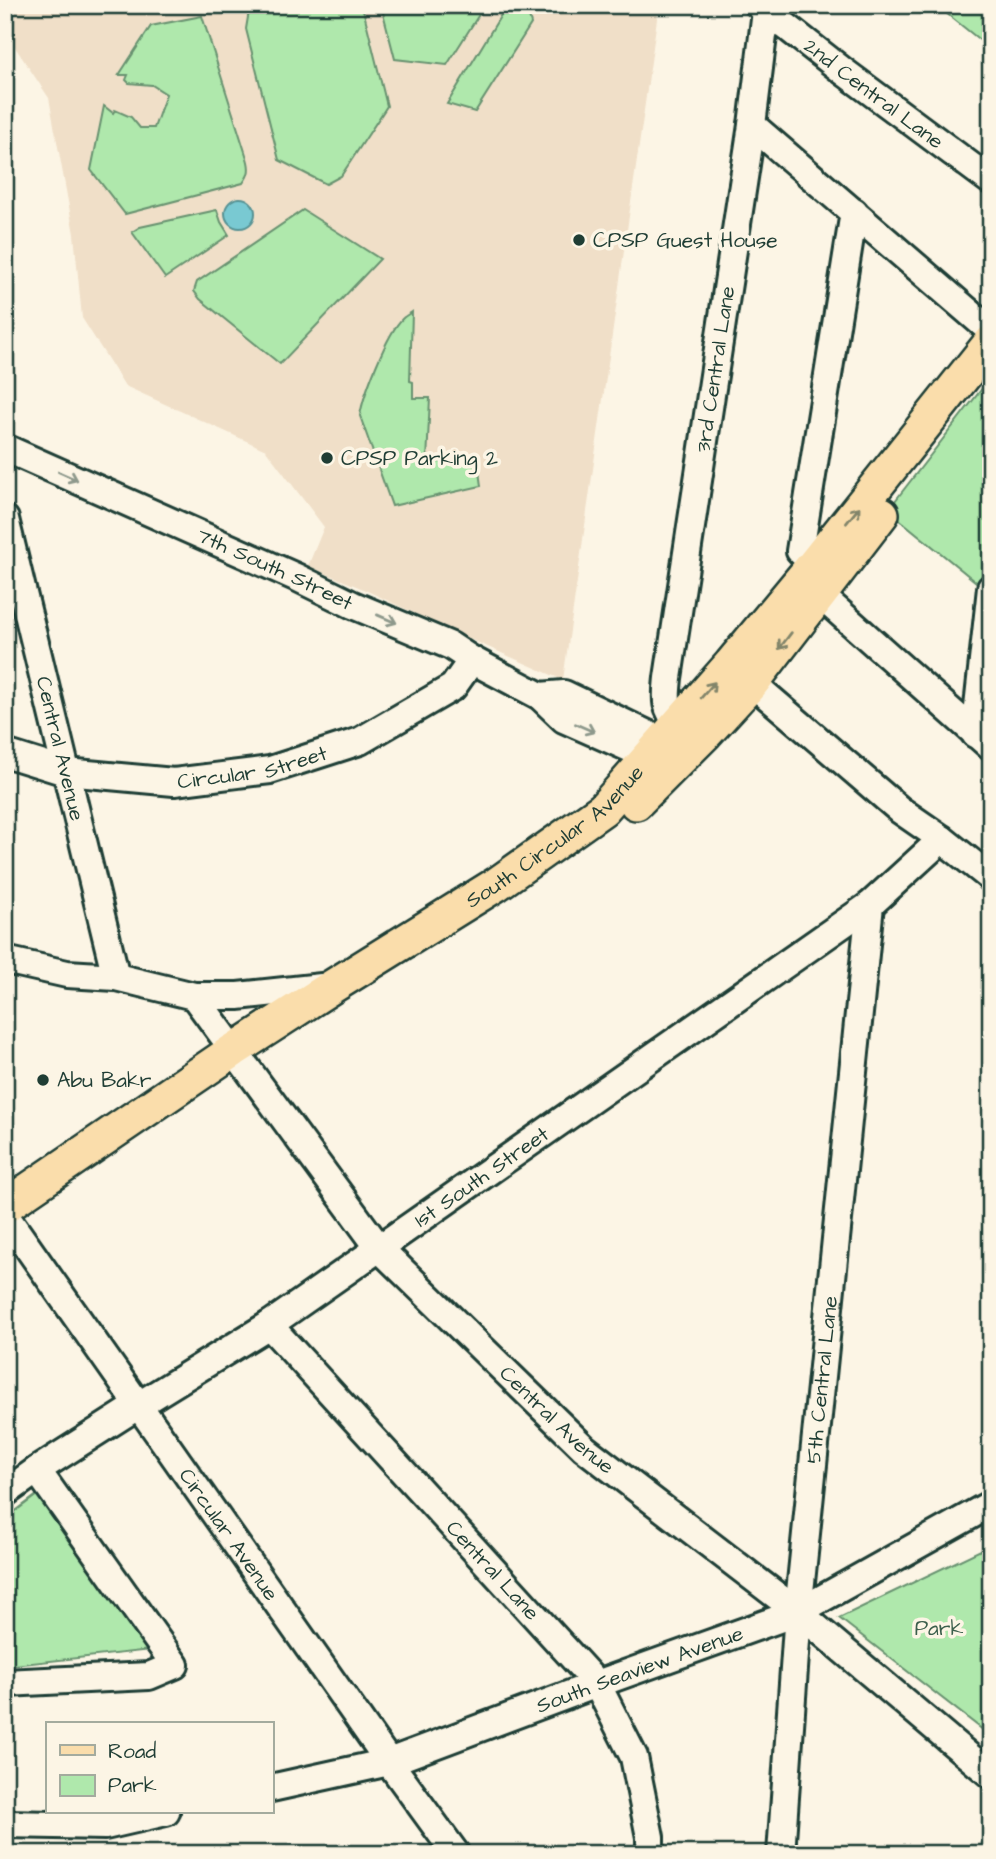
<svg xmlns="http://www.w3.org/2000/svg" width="996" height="1859" font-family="'Architects Daughter',sans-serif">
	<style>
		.built { fill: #f0dfc8 }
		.green { fill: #afe8ac; stroke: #679270; stroke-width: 2 }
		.water { fill: #79c9d2; stroke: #559193; stroke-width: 2 }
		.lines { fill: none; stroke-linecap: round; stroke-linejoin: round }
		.minor-casing { stroke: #1f3d34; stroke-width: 32 }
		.major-casing { stroke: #1f3d34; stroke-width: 38 }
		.minor { stroke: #fcf5e5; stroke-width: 26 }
		.major { stroke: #faddab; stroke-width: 33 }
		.oneway { stroke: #8e998c }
		.oneway2 { stroke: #82856a }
		.poi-dot { fill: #1f3d34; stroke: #fcf5e5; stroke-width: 2.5 }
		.labels { text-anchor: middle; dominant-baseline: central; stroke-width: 7; stroke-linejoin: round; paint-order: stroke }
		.street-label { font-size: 21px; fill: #1f3d34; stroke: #fcf5e5 }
		.poi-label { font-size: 21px; fill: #1f3d34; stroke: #fcf5e5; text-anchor: start }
		.park-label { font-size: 21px; fill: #3c5f4c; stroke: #fcf5e5 }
	</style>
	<rect width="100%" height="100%" fill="#fcf5e5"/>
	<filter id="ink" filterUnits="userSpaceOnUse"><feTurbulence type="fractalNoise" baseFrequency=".0143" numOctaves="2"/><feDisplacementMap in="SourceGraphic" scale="14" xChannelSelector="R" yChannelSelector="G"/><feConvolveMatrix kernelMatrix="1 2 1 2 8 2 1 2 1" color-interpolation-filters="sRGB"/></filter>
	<g filter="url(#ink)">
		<polygon class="built" points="5,5 659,5 563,680 463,636 361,588 308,566 324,527 266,450 125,386 82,318 74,234 49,98 5,32"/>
		<g class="green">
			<polygon points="250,5 362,5 387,106 341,176 326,184 279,160 246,29"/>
			<polygon points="381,5 485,5 447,65 395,59"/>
			<polygon points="507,5 526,5 531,24 475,112 447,104"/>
			<polygon points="936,5 991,5 991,49"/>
			<path d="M202,16L247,158C250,168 250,174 243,183L125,214L91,170L104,106L113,113L115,110L131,117L140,128H154L166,94L152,85L129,83L126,80L128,75H119L151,26Z"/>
			<polygon points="217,210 221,222 229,235 165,278 132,232 140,227"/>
			<polygon points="303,210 380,259 280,364 200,299 194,291 197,282"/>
			<path d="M412,312L410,381L413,382V398H430L427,461L478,463L481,486L392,506L360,416C363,395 387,333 403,318C405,316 409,314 412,312Z"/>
			<polygon points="991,377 991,550 986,590 888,510"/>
			<polygon points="41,1492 151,1650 5,1666 5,1519"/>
			<polygon points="991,1545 991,1635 983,1730 839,1618"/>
		</g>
		<circle class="water" cx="240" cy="213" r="15"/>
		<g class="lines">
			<defs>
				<g id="minor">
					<path id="s1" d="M759,5L843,71L991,181"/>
					<polyline points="752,125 991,331"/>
					<path id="s2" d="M5,448L298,578L353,605L451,646L472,660L540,696L564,719L650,757"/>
					<path id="s3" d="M5,519L116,977"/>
					<polyline points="814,564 800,551 854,212"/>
					<polyline points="820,595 991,747"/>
					<polyline points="752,683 900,810 942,839 991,878"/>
					<polyline points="540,696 564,694 664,742"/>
					<path id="s4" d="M679,724C664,709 666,698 668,678L752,125L766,11"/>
					<polyline points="975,734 991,588"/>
					<path id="s5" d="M5,753L66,772L174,782L270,770L360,741L453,687L472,660"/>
					<polyline points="5,960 67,974 116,977 194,996 238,996 331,986"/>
					<path id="s6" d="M194,996L379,1248L584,1448L798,1612L991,1775"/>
					<path id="s7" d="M5,1215L389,1762L456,1854"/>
					<path id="s8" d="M269,1325L597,1684L634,1757L650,1837V1854"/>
					<path id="s9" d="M5,1493L37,1470L139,1405L269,1325L870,905L942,839"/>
					<polyline points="5,1683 149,1676 175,1665 37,1470"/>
					<path id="s10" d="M271,1788L389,1762L597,1684L798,1612L991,1504"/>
					<polyline points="5,1824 105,1826 166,1812"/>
					<path id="s11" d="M781,1854L798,1612L870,905"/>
				</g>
				<g id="major">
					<polyline points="636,803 706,733 752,683 882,514"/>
					<path id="s12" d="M5,1206L234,1050L333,986L497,884L603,809L731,664L814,564L991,342"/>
				</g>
			</defs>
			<use href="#minor" class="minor-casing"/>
			<use href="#major" class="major-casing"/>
			<use href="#minor" class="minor"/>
			<use href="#major" class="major"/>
		</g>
		<defs><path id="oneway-shaft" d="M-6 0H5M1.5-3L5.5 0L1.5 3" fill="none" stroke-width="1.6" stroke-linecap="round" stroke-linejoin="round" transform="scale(1.75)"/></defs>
		<g class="oneway">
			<use href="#oneway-shaft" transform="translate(68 476) rotate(24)"/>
			<use href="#oneway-shaft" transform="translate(387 619) rotate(23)"/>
			<use href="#oneway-shaft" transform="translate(585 728) rotate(24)"/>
		</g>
		<g class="oneway2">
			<use href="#oneway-shaft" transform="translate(853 515) rotate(-51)"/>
			<use href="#oneway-shaft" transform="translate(785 641) rotate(127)"/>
			<use href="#oneway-shaft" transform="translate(708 690) rotate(-49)"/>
		</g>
	</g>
	<g class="poi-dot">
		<circle cx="579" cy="240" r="7"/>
		<circle cx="327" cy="458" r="7"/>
		<circle cx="43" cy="1080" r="7"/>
	</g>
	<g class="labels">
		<g class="street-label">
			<text stroke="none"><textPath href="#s1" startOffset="145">2nd Central Lane</textPath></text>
			<text stroke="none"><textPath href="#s4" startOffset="362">3rd Central Lane</textPath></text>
			<text stroke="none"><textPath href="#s2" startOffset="296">7th South Street</textPath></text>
			<text stroke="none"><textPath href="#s3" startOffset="236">Central Avenue</textPath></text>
			<text stroke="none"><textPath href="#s5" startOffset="252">Circular Street</textPath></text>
			<text stroke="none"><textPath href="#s12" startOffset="663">South Circular Avenue</textPath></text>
			<text stroke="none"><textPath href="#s9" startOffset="572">1st South Street</textPath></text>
			<text stroke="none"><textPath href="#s11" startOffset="476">5th Central Lane</textPath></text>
			<text stroke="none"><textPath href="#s6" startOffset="560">Central Avenue</textPath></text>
			<text stroke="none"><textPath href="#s7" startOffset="390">Circular Avenue</textPath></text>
			<text stroke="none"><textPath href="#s8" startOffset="332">Central Lane</textPath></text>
			<text stroke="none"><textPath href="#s10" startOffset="388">South Seaview Avenue</textPath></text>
		</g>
		<g class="poi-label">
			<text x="593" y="240">CPSP Guest House</text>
			<text x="341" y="458">CPSP Parking 2</text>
			<text x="57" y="1080">Abu Bakr</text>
		</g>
		<g class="park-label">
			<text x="939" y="1628">Park</text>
		</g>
	</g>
	<rect width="996" height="1859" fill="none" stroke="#fcf5e5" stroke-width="28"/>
	<rect x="14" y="14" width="968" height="1831" fill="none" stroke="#1f3d34" stroke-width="2.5" filter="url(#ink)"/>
	<rect x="46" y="1722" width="228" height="91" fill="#fcf5e5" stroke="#a4ab9e" stroke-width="2"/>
	<rect x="60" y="1745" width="35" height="10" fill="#faddab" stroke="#a4ab9e" stroke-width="2"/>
	<text x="108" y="1758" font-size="21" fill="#1f3d34">Road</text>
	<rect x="60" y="1775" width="35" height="21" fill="#afe8ac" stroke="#a4ab9e" stroke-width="2"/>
	<text x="108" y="1792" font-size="21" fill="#1f3d34">Park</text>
</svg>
